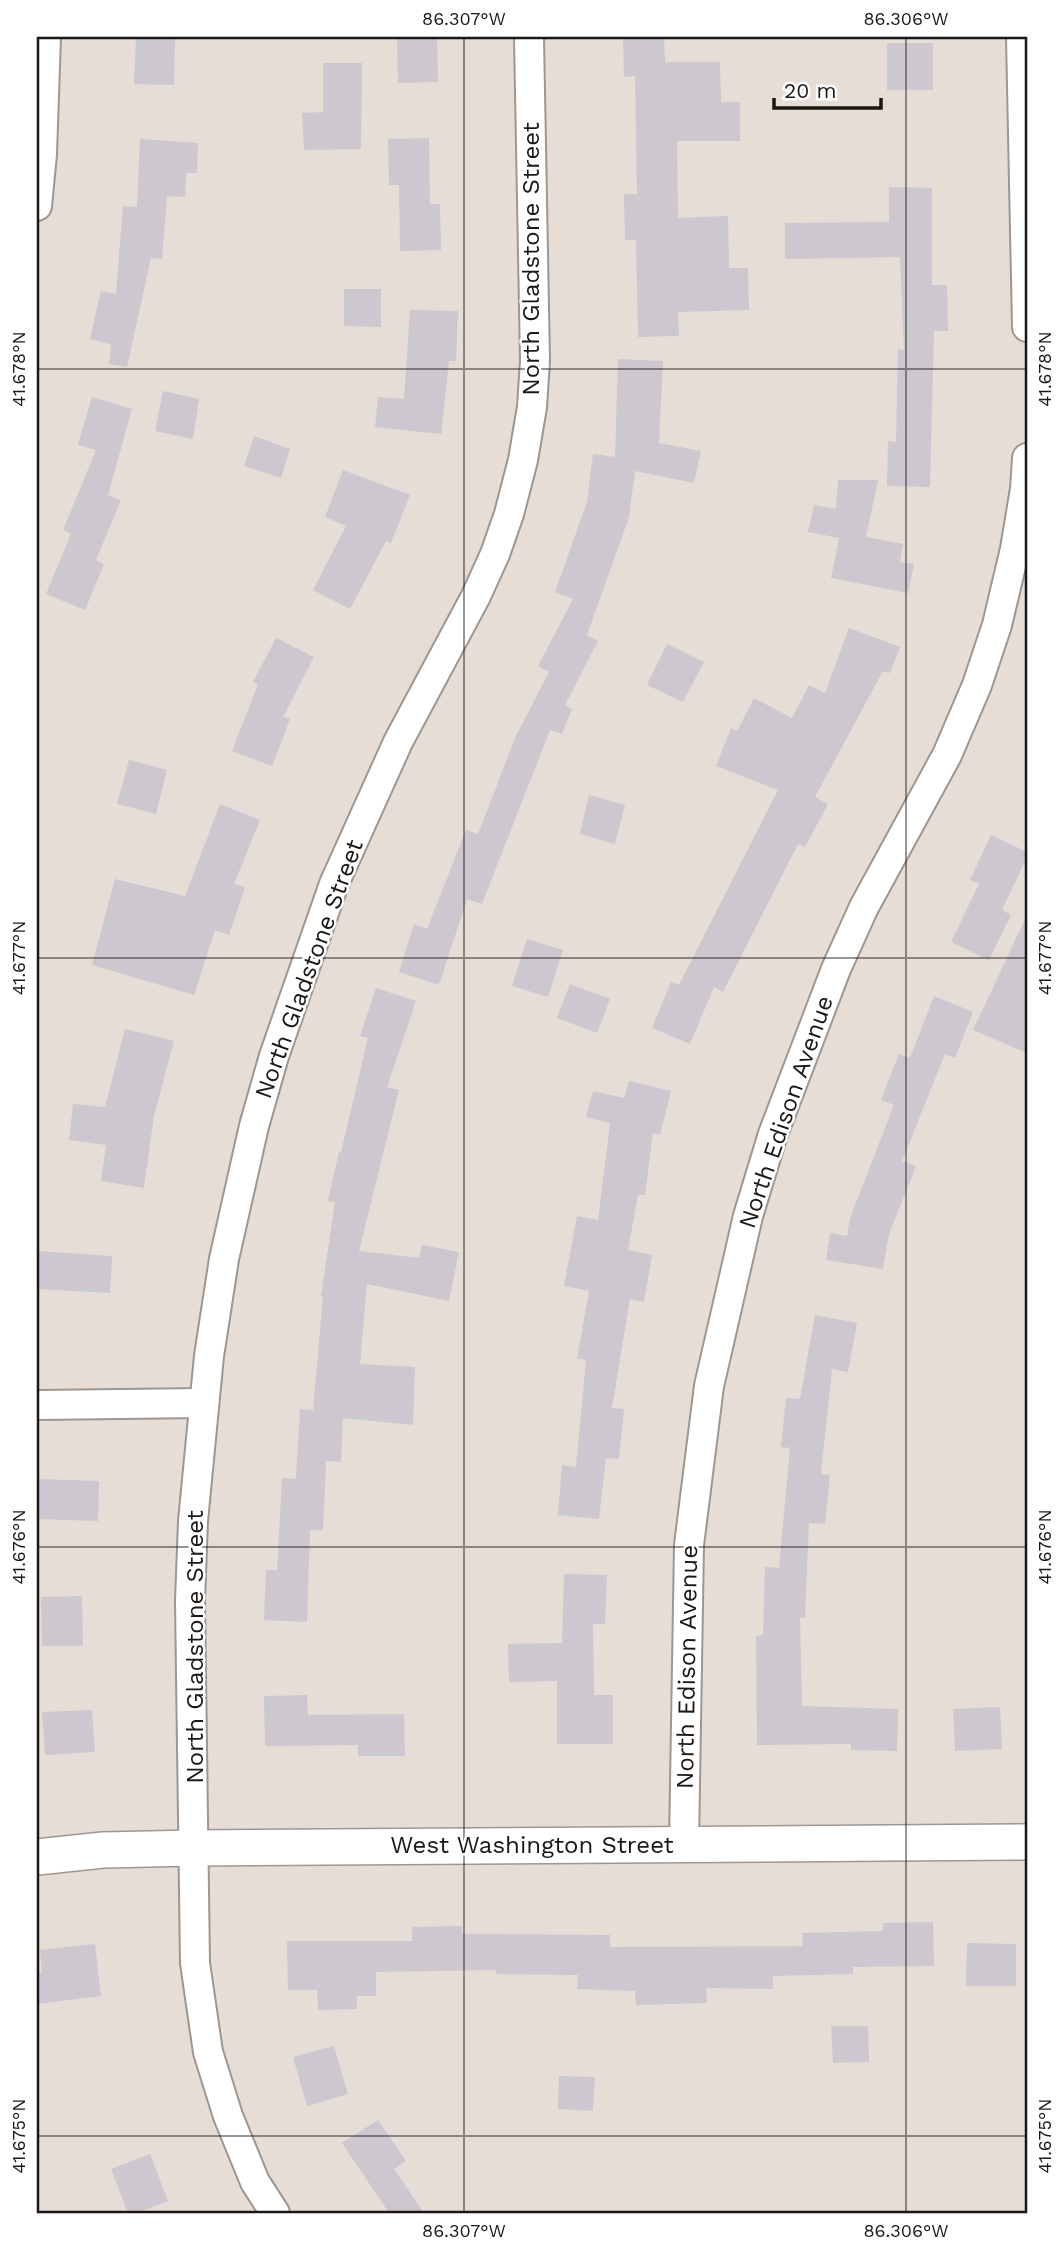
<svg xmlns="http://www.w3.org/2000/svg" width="1064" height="2250" font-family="'Work Sans',sans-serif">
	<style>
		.building { fill: #cdc7cf }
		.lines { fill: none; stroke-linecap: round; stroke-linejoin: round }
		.minor-casing { stroke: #9e9690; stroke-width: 32 }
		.tertiary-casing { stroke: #9e9690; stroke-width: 38 }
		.minor { stroke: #fff; stroke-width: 28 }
		.tertiary { stroke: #fff; stroke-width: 35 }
		.ticks { fill: none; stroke: #1a1715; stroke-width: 2; stroke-opacity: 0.45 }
		.labels { text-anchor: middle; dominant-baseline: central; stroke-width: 5; stroke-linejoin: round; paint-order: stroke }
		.street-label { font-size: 24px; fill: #1a1715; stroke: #fff }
		.neatline { fill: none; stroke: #1a1715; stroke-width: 2.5 }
		.ticks-label { font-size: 18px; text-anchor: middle; fill: #1a1715 }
	</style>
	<rect width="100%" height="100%" fill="#e6ddd7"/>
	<g class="building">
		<polygon points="136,37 175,37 174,85 134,84"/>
		<polygon points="397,37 437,37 438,82 398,83"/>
		<polygon points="623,37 664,37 665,62 720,62 721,102 740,102 740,141 677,141 678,218 728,216 729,268 748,268 749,310 678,312 679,336 638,337 636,240 625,240 624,194 637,194 635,76 624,77"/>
		<rect x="887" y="43" width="46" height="47"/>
		<polygon points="323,63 362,63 361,149 304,150 302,113 323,112"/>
		<polygon points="429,138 430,204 440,204 441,250 400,251 399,185 389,185 388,139"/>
		<polygon points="140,139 198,143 197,173 186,173 185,197 167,196 162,259 151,258 127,367 109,364 111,344 90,339 101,291 116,294 123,206 137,207"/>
		<polygon points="889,187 932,188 932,285 947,285 948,331 934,331 930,487 887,486 888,441 896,442 898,349 904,350 900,257 785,259 785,223 889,222"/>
		<polygon points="344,289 381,289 381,327 344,326"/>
		<polygon points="410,310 458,311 456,361 449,361 441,434 375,427 378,397 404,399"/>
		<polygon points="618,359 663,361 659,443 701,451 694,483 635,471 629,517 587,635 598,641 565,705 572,709 562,734 550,730 482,904 467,899 439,985 399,972 414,924 427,929 466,830 478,834 516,736 549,672 538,666 573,599 555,592 587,502 593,454 615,457"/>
		<polygon points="163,391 199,399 193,439 155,431"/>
		<polygon points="92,397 132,409 108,495 121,500 96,560 104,564 85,610 46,594 71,534 63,530 96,450 78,445"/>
		<polygon points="254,436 290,449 281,478 244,466"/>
		<polygon points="343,470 410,495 391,543 386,541 350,609 313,590 346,526 325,517"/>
		<polygon points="838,480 878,480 866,537 903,544 900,562 914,564 908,593 831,578 839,538 808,532 814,505 836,509"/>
		<polygon points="849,628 900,647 890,673 883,671 815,797 828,804 805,847 798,844 723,992 714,987 690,1044 652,1028 671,982 679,985 778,790 716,766 731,728 737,731 754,698 792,718 809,685 825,693"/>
		<polygon points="276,638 314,657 283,717 290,719 272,766 232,751 258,684 253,682"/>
		<polygon points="667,644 704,662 683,702 647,685"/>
		<polygon points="129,760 167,770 156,814 117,804"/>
		<polygon points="589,795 625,805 615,844 580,834"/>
		<polygon points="220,804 260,820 234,884 245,887 229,935 215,930 194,995 92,965 115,879 185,896"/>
		<polygon points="991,835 1027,852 1027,857 1002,910 1011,915 989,960 951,942 979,884 970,880"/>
		<polygon points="1027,915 1027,1053 973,1030"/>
		<polygon points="527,939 563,950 548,997 512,986"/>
		<polygon points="570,984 610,999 597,1033 557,1018"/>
		<polygon points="376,988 416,1001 387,1087 399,1090 359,1251 419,1258 422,1245 459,1252 449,1301 367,1284 360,1364 415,1367 413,1425 343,1418 341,1462 326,1461 323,1530 310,1530 307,1622 264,1620 266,1570 277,1570 282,1478 296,1479 300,1409 313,1410 323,1296 321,1296 335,1202 328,1201 339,1152 341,1152 368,1038 360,1036"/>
		<polygon points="934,996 973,1012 955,1058 945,1054 902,1161 916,1166 889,1234 883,1269 826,1260 830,1233 847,1236 850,1218 894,1105 881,1100 899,1054 910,1058"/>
		<polygon points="125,1029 174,1041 154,1116 144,1188 101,1181 106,1145 69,1140 73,1104 105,1107"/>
		<polygon points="629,1081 671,1091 660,1135 653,1133 645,1195 638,1195 628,1250 652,1255 644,1302 630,1299 612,1408 624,1409 619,1459 606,1458 599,1519 558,1515 562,1465 576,1467 586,1360 577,1359 589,1291 564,1286 577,1216 598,1220 610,1123 586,1117 593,1091 624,1098"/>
		<polygon points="37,1251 112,1256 110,1293 37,1289"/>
		<polygon points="815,1315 857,1323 848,1372 832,1369 821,1474 830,1475 825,1524 809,1523 805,1618 800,1618 802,1706 898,1709 897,1751 851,1750 851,1744 757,1745 756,1636 763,1635 765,1567 779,1568 790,1448 781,1447 786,1398 800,1399"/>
		<polygon points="37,1479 99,1481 98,1521 37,1519"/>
		<polygon points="564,1574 607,1575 605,1624 593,1624 594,1695 613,1695 613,1744 557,1744 557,1681 509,1682 508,1644 562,1643"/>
		<polygon points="82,1596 83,1646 42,1646 41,1597"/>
		<polygon points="307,1695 308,1715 404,1714 405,1756 358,1756 358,1745 265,1746 264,1696"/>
		<polygon points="1000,1707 1002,1749 955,1751 953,1709"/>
		<polygon points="92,1710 95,1752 45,1755 42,1712"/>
		<polygon points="933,1922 934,1966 853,1967 853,1974 773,1976 773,1989 706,1988 707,2003 636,2005 635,1991 577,1989 578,1975 496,1974 496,1970 376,1972 376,1996 357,1996 357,2009 318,2010 317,1990 288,1990 287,1941 412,1941 412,1927 462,1926 462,1934 610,1935 610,1947 803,1946 802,1933 883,1931 883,1923"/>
		<polygon points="967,1943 1016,1944 1016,1986 966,1986"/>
		<polygon points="95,1944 101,1996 37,2004 37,1973 42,1973 40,1950"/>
		<polygon points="831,2026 868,2026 869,2062 833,2063"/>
		<polygon points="334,2046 348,2094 307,2106 293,2057"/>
		<polygon points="559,2076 595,2077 593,2111 558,2109"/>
		<polygon points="378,2120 406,2161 394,2169 424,2213 389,2213 342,2143"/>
		<polygon points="150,2154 168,2201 137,2213 128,2213 111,2169"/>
	</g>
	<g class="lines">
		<defs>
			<g id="minor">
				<polyline points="1021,37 1027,327"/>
				<polyline points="37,206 42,154 46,37"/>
				<polyline points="37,1405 204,1403"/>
				<polyline points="684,1844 689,1545 709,1386 748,1216 773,1134 836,969 864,907 947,755 977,685 997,625 1015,549 1025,489 1027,458"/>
				<polyline points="275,2213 255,2182 228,2116 208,2052 195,1963 190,1601 193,1521 209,1356 224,1259 254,1126 274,1056 334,884 398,742 476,596 495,554 509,514 523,460 532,407 535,361 529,37"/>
			</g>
			<polyline id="tertiary" points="37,1857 103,1850 195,1848 1027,1842"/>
		</defs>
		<use href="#minor" class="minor-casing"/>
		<use href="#tertiary" class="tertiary-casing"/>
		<use href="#minor" class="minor"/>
		<use href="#tertiary" class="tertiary"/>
	</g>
	<path class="ticks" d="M464,37V2213M906,37V2213M37,369H1027M37,958H1027M37,1547H1027M37,2136H1027"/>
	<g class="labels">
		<g class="street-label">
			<text transform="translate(531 259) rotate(-90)">North Gladstone Street</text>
			<text transform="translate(309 969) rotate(-70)">North Gladstone Street</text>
			<text transform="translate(786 1112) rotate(-71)">North Edison Avenue</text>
			<text transform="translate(195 1647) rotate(-90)">North Gladstone Street</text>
			<text transform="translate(687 1667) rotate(-89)">North Edison Avenue</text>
			<text x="532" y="1845">West Washington Street</text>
		</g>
	</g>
	<rect width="1064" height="2250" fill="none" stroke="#ffffff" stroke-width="77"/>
	<path d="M774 98v10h107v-10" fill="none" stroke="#1a1715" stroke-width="3.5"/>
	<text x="784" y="98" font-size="21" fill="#1a1715" stroke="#ffffff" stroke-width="5" paint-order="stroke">20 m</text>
	<rect x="38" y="38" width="988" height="2174" class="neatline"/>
	<g class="ticks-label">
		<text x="464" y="25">86.307°W</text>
		<text x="906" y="25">86.306°W</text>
		<text transform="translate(19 369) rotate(-90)" y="6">41.678°N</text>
		<text transform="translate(1045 369) rotate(-90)" y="6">41.678°N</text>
		<text transform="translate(19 958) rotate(-90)" y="6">41.677°N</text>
		<text transform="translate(1045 958) rotate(-90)" y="6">41.677°N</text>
		<text transform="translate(19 1547) rotate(-90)" y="6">41.676°N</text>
		<text transform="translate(1045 1547) rotate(-90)" y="6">41.676°N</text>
		<text transform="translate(19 2136) rotate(-90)" y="6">41.675°N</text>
		<text transform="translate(1045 2136) rotate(-90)" y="6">41.675°N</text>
		<text x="464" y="2237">86.307°W</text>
		<text x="906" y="2237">86.306°W</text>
	</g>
</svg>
